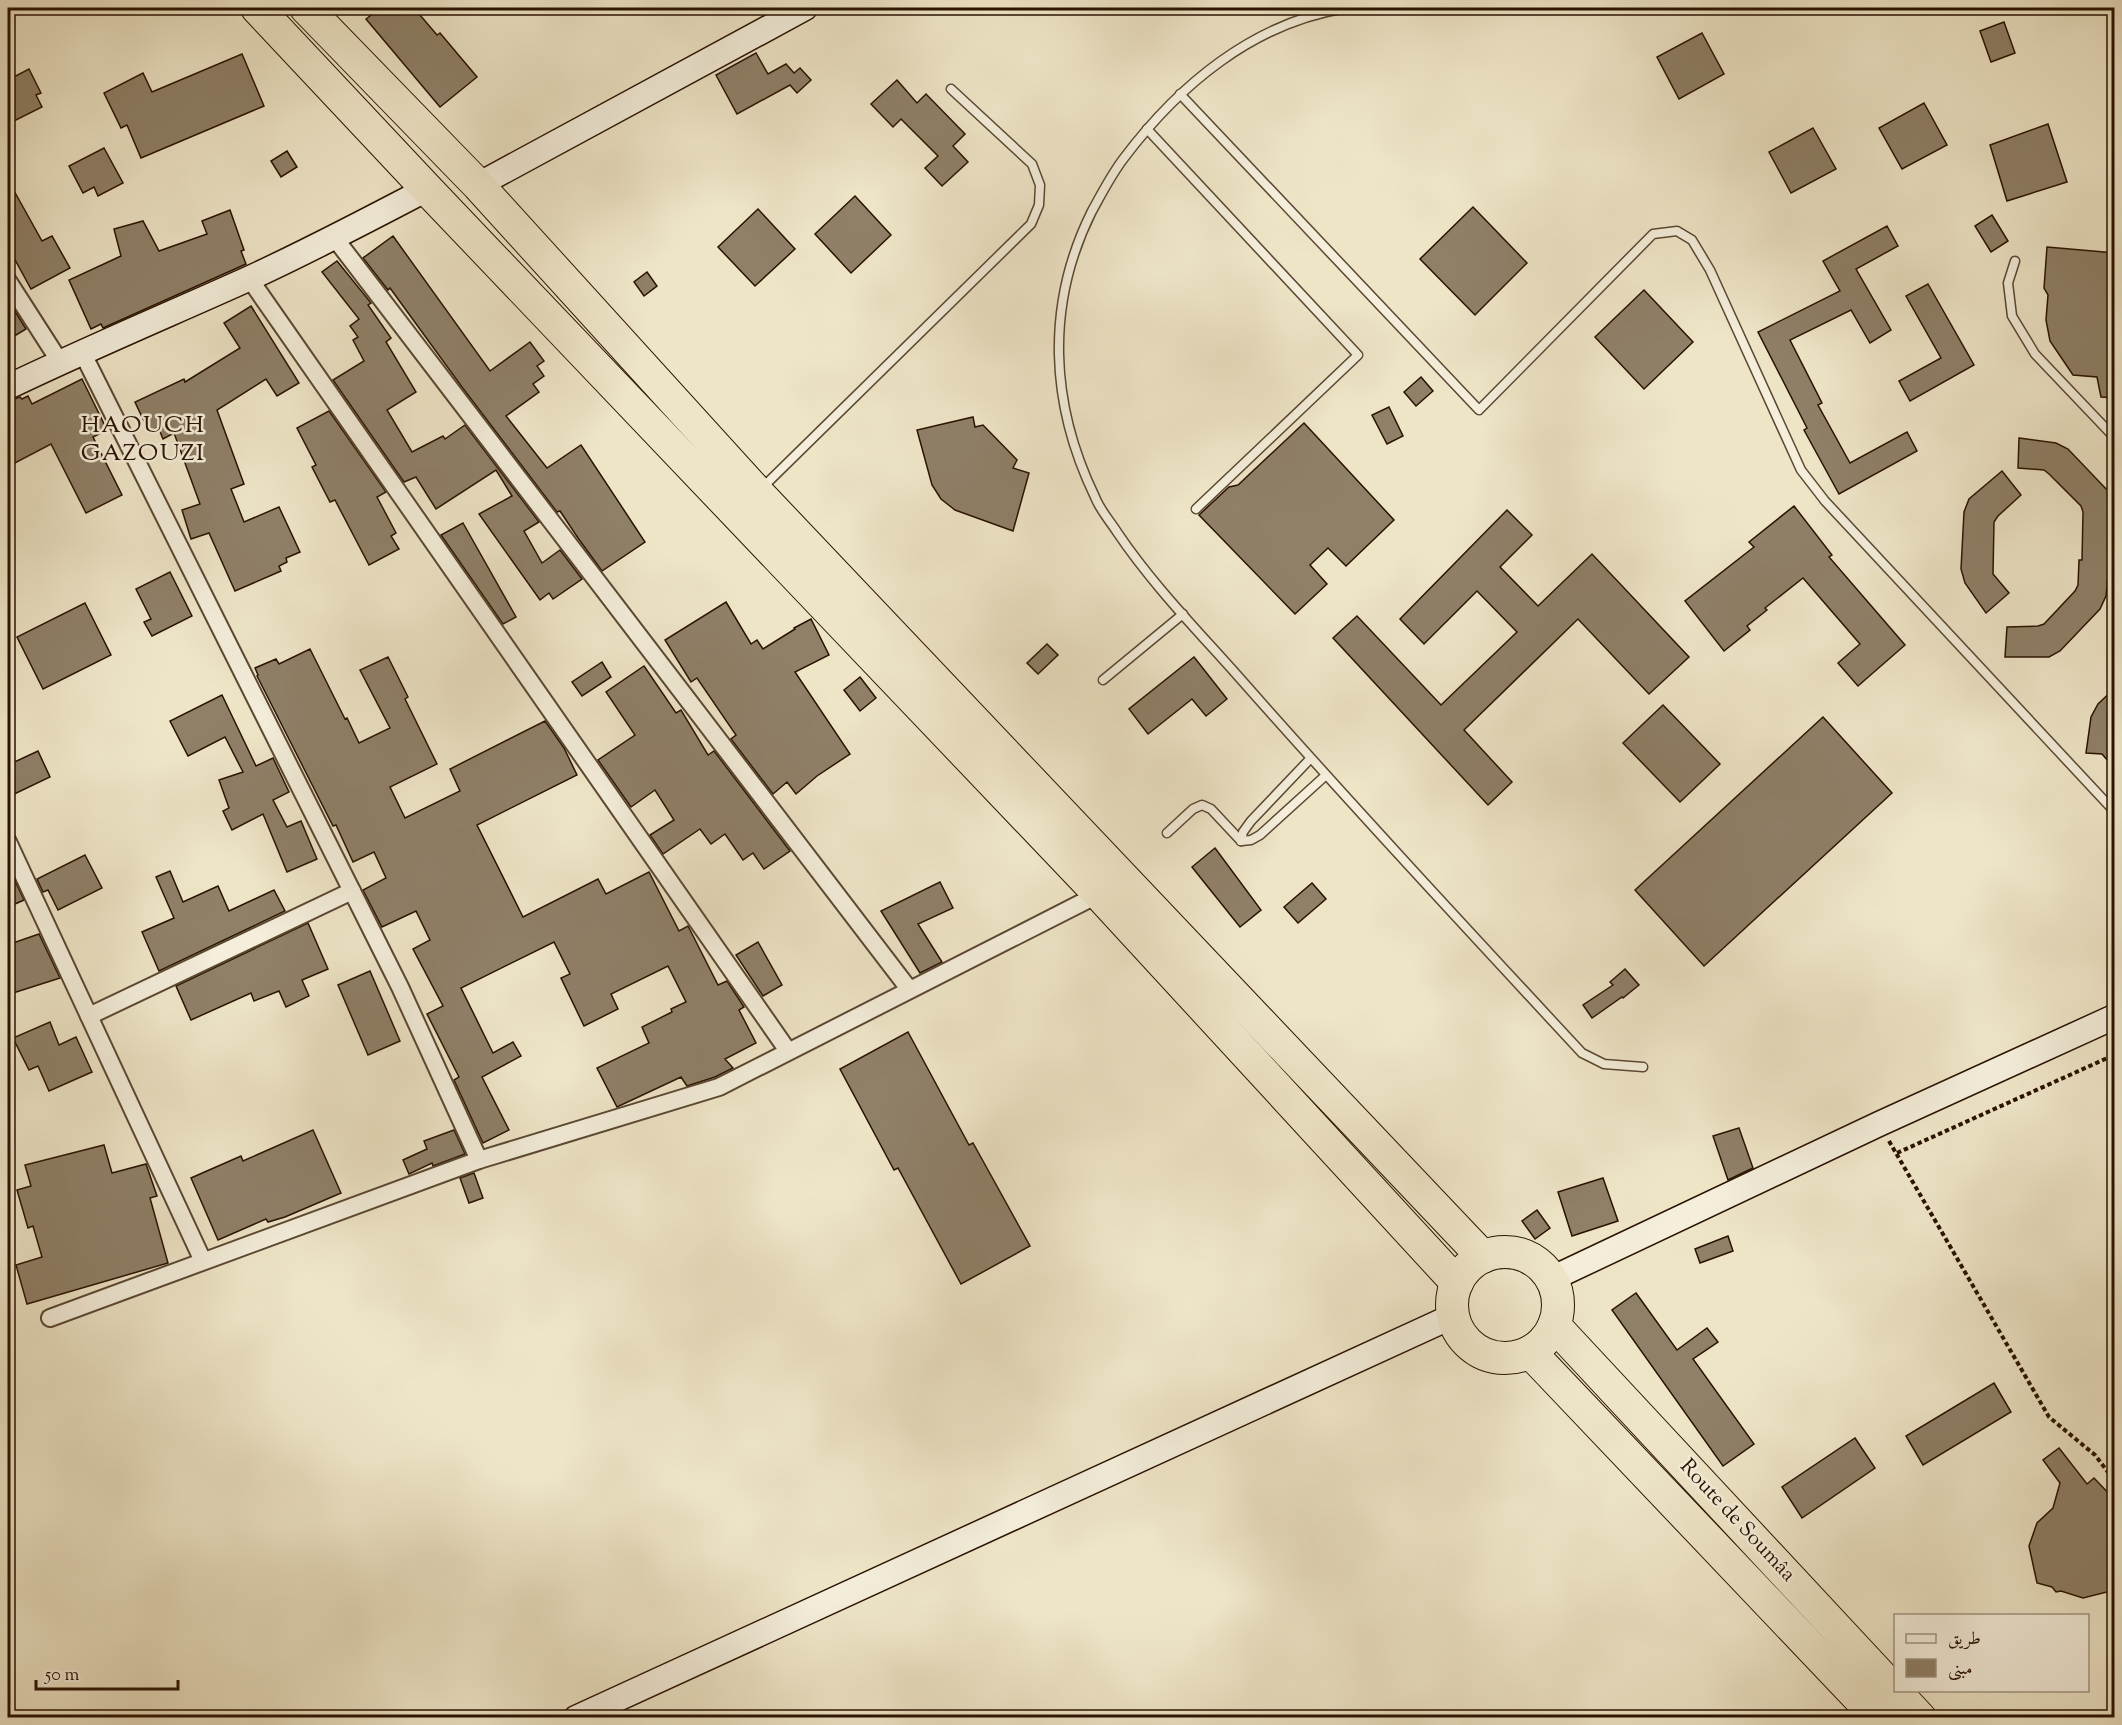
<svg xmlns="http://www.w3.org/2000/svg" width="2122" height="1725" font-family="'Sorts Mill Goudy',Amiri,serif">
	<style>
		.building { fill: #8f8068; stroke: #291201; stroke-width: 1.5 }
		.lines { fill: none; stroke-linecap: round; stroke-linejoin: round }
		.lane-casing { stroke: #5a4732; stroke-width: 11 }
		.street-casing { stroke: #5a4732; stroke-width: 20 }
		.secondary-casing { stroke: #291201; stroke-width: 27 }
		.highway-casing { stroke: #291201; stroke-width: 34 }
		.path { stroke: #291201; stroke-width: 4; stroke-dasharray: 4.5 3; stroke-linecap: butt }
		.lane { stroke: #f4eedb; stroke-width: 8 }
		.street { stroke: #f4eedb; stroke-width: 16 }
		.secondary { stroke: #f4eedb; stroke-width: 24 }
		.highway { stroke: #eee5c7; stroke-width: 32 }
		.labels { text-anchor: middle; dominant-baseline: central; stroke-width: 5; stroke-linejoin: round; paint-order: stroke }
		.street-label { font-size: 21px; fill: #291201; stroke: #f4eedb }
		.quarter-label { font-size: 24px; letter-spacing: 1.5px; fill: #291201; stroke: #f4eedb }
	</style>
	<rect width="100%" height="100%" fill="#eee5c7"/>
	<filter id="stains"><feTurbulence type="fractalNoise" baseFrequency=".00333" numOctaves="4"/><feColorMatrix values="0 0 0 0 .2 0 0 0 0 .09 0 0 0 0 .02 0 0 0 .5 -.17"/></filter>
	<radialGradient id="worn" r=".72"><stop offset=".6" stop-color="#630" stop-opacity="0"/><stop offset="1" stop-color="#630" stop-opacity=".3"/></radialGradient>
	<g class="building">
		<polygon points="380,8 414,8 437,35 440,33 477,77 440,107 366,19"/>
		<polygon points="2004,22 2015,53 1991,62 1980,31"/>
		<polygon points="1702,33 1724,74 1679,99 1657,57"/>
		<polygon points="756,53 768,74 786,64 794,73 800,68 811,80 797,93 790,85 737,114 716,75"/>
		<polygon points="242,54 264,106 141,158 127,125 121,128 104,93 143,73 152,92"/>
		<polygon points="29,69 41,93 36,95 42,107 12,122 8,113 8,80"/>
		<polygon points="897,80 917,103 926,94 965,134 953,146 968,162 942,186 925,168 938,156 901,119 893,127 871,104"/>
		<polygon points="1924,103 1947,145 1902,169 1879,128"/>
		<polygon points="2048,124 2067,182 2007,201 1990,145"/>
		<polygon points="1813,128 1836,169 1791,193 1769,152"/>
		<polygon points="104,148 123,183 98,196 94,187 83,193 69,166"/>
		<polygon points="287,151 297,167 281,177 271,161"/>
		<polygon points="8,180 42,241 52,236 70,268 31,289 8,247"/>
		<polygon points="855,196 891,235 851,273 815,234"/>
		<polygon points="1473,207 1527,263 1475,315 1420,259"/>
		<polygon points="758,209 795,249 755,286 718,247"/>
		<polygon points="230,210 244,250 241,251 246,264 103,328 101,324 91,329 69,280 121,256 114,229 143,221 159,251 207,234 202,221"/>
		<polygon points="1992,215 2008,241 1991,252 1975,226"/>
		<polygon points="1887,226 1898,246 1856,269 1891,330 1870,343 1851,310 1790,340 1822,403 1818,405 1850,463 1907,432 1917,451 1839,494 1804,430 1807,428 1758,332 1840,291 1823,261"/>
		<polygon points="393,236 490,371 530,342 544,361 537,366 544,376 533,384 539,392 506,416 547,468 581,445 645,542 602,571 578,538 560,511 557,512 462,387 390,288 388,290 363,258"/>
		<polygon points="2047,247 2115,253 2115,398 2101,397 2097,377 2073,375 2050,341 2046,320 2048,295 2044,288"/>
		<polygon points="337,261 371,303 368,305 391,338 386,342 416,392 387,410 412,452 443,436 445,439 465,425 539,522 524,531 542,563 560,550 582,579 553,599 549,593 540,600 479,514 512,496 496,470 436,509 416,477 404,482 333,380 364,361 353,340 358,337 350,326 359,319 322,272"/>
		<polygon points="647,272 657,286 644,296 634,282"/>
		<polygon points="1928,284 1974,365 1910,401 1899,381 1941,358 1906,296"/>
		<polygon points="1644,290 1693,342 1644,389 1595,337"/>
		<polygon points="8,300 26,329 8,340"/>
		<polygon points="251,306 299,383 277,396 266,379 217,410 244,484 231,489 244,522 279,507 300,552 286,558 287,562 279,566 281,571 235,591 209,533 191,539 182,510 200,504 174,433 163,439 158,427 149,432 135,402 184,379 185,382 240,348 224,323"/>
		<polygon points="1421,377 1433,391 1416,406 1404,392"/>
		<polygon points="82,379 107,430 93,437 122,495 86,513 51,444 13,464 8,454 8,401 20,397 22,399 28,396 32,404"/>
		<polygon points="1389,407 1403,436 1387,444 1372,415"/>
		<polygon points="329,411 386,492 377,497 396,533 391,536 399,549 369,565 335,500 330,502 312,467 316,465 297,428"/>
		<polygon points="973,417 975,427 983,425 1017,460 1013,468 1029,473 1013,531 955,510 941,499 932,485 917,430"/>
		<polygon points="1304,423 1394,520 1346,566 1328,548 1310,565 1327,584 1295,614 1199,515 1229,487 1238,485"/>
		<polygon points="2019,438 2056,443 2068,449 2108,491 2114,503 2113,546 2111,546 2106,596 2100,609 2060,651 2049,657 2005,657 2007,627 2038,626 2044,624 2075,591 2078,585 2079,560 2082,560 2083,512 2081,506 2049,474 2044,470 2018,468"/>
		<polygon points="2002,471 2021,495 1998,516 1994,522 1993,574 2009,593 1986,613 1965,583 1961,569 1964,512 1969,499"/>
		<polygon points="1794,506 1832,555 1829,557 1905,645 1858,686 1838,663 1860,644 1803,578 1765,608 1767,610 1747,626 1750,630 1724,651 1685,601 1754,547 1749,542"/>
		<polygon points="1507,510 1532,535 1500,567 1538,606 1592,554 1689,657 1649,694 1578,619 1464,730 1512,782 1488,805 1333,638 1357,616 1441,705 1517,632 1477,591 1424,644 1400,619"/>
		<polygon points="463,523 516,617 503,624 441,535"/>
		<polygon points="170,572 192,616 152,636 144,622 151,619 136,589"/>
		<polygon points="726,602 751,644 757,640 763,649 795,629 794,628 811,619 829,655 795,672 850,754 817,776 796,794 787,782 773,794 731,739 736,735 697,678 691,682 665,640"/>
		<polygon points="85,603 111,655 43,689 17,637"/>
		<polygon points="1047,644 1058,655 1038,674 1027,663"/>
		<polygon points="310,649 345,719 347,718 359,743 390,728 360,670 388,657 408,697 405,699 437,764 390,787 405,818 460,791 450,769 545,721 564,748 577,775 477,825 523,917 598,879 606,894 649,872 679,931 688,926 718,985 727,981 744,1007 739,1010 756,1043 725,1059 733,1068 715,1077 687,1086 681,1077 617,1107 597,1068 649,1043 642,1027 672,1012 671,1009 686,1002 668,966 611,994 618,1009 584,1026 561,978 570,974 554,942 461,988 493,1053 513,1042 521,1056 482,1077 509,1130 483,1143 454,1080 459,1077 427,1014 443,1006 413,949 430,940 416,911 382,927 363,890 386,878 374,852 353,862 336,825 333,826 257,676 258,675 255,668 276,659 279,664"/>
		<polygon points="1194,657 1227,699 1206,716 1192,699 1148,734 1129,709"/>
		<polygon points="602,662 611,677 582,696 572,682"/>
		<polygon points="644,666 676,713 681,710 708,755 714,751 790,851 764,869 753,853 743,860 725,834 711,844 700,829 663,854 650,835 674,820 655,790 631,807 598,760 635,735 606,692"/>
		<polygon points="860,677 876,698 860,711 844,690"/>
		<polygon points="2115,688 2115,769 2102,754 2086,753 2091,717 2098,704"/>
		<polygon points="222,695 256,766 273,758 289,792 273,800 287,827 301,821 317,859 287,872 263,814 232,830 223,811 229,808 219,780 243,772 225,737 188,756 170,721"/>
		<polygon points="1663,705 1720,764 1680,802 1623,743"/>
		<polygon points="1823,717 1892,793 1704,966 1635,890"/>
		<polygon points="38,751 50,777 8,797 8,765"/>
		<polygon points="1215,848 1261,910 1240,927 1192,867"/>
		<polygon points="85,855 102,888 58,910 48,890 43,892 37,879"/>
		<polygon points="8,866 24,900 8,907"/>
		<polygon points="170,871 183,902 218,886 229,911 274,890 285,911 159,971 142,932 174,918 156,877"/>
		<polygon points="940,882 953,908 918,924 942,962 920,973 881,911"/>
		<polygon points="1312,883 1326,899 1298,923 1284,907"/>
		<polygon points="308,923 328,969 302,980 309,996 286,1007 279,991 254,1001 251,993 191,1020 176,986"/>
		<polygon points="39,934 60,978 13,993 8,976 8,954 12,953 10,944"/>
		<polygon points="758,942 782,985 763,996 736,955"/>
		<polygon points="1625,969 1639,985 1623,998 1622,997 1592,1018 1583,1005 1613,985 1610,982"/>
		<polygon points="370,971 400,1041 368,1055 338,985"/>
		<polygon points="50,1022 59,1045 76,1037 92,1072 49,1091 38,1066 29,1070 13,1038"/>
		<polygon points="908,1032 969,1145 973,1143 1030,1246 961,1284 898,1168 894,1170 840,1069"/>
		<polygon points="1739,1128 1753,1168 1728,1180 1713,1136"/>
		<polygon points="313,1130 341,1193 285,1217 268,1222 266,1219 218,1240 191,1178 241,1156 243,1161"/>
		<polygon points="454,1130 465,1154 433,1166 432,1163 409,1174 403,1160 427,1149 424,1141"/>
		<polygon points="104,1145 112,1173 146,1164 157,1196 150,1198 168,1263 27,1304 16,1265 42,1257 33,1226 28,1228 17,1190 31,1186 25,1165"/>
		<polygon points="474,1173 483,1198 469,1203 460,1178"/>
		<polygon points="1603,1178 1618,1221 1572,1236 1558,1192"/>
		<polygon points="1537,1210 1550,1228 1535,1239 1522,1221"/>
		<polygon points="1728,1236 1733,1251 1700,1263 1695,1249"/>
		<polygon points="1636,1293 1677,1350 1707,1328 1718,1342 1693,1359 1754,1444 1723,1466 1612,1310"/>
		<polygon points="1994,1383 2011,1412 1923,1465 1906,1436"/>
		<polygon points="1855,1438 1875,1468 1802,1518 1782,1487"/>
		<polygon points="2059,1448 2087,1484 2094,1478 2115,1500 2115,1590 2083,1598 2061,1591 2056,1592 2052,1587 2037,1583 2029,1546 2037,1523 2053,1508 2060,1483 2043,1460"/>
	</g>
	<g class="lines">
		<defs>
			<g id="lane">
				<path d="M1347,8C1254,22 1179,85 1124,158C1111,175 1102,193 1092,211C1045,305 1050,404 1095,497C1100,510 1110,521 1117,532C1152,584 1196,629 1237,675C1350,803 1466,928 1582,1053L1604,1064L1643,1067"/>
				<polyline points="1180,94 1479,410 1653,234 1677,231 1692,240 1710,270 1801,470 1825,501 2114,811"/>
				<polyline points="1147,129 1358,355 1196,509"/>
				<polyline points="2015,261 2008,283 2012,316 2035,354 2114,437"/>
				<polyline points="762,488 1031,224 1039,205 1040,185 1032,164 951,89"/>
				<polyline points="1103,680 1183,614"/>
				<polyline points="1167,833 1193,809 1202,805 1211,809 1241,841"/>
				<polyline points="1241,841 1243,832 1251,821 1310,759"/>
				<polyline points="1241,841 1251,840 1260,835 1325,776"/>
			</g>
			<g id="street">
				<polyline points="334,237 909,989"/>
				<polyline points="249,278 788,1051"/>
				<polyline points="8,281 60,362"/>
				<polyline points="82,352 400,987 479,1160"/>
				<polyline points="8,842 203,1261"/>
				<polyline points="89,1016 352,891"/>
				<polyline points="50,1318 479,1160 719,1087 1099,894"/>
			</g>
			<g id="secondary">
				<polyline points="478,185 805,8"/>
				<path d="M8,387C87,349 168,315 248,279C309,251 368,220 427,189"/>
				<polyline points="1551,1279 1879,1124 2114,1017"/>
				<polyline points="576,1718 1453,1316"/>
			</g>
			<g id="highway">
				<polyline points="257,8 427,189 1099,894 1457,1283"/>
				<polyline points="306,8 478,185 757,492 1483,1257"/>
				<circle cx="1505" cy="1305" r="53"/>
				<polyline points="1554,1325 1920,1718"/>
				<polyline points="1530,1352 1878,1718"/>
			</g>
		</defs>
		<use href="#lane" class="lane-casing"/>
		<use href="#street" class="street-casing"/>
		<use href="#secondary" class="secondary-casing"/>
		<use href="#highway" class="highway-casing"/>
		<g class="path">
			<polyline points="1889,1141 2049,1417 2095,1455 2114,1480"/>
			<polyline points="1897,1153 2114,1055"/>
		</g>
		<use href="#lane" class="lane"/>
		<use href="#street" class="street"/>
		<use href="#secondary" class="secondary"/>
		<use href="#highway" class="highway"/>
	</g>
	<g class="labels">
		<g class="street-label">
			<text transform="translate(1737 1521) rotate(47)">Route de Soumâa</text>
		</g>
		<g class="quarter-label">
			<text x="143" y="426">HAOUCH<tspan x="143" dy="28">GAZOUZI</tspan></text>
		</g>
	</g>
	<rect width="2122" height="1725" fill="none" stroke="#eee5c7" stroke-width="30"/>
	<rect x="9" y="9" width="2104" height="1707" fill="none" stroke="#291201" stroke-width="3"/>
	<rect x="15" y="15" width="2092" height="1695" fill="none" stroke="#291201" stroke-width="1.5"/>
	<rect x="1894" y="1614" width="195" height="78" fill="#f4eedb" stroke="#a39684" stroke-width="1.5"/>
	<rect x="1906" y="1634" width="30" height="9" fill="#f4eedb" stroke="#a39684" stroke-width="1.5"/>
	<text x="1948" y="1644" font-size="18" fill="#291201">طريق</text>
	<rect x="1906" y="1659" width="30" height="18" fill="#8f8068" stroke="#a39684" stroke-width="1.5"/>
	<text x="1948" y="1674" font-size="18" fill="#291201">مبنى</text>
	<path d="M36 1680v9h142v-9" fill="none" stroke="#291201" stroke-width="3"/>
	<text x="45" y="1680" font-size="18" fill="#291201" stroke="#f4eedb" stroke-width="4.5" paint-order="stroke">50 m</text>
	<rect width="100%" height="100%" filter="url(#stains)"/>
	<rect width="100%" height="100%" fill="url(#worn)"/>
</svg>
